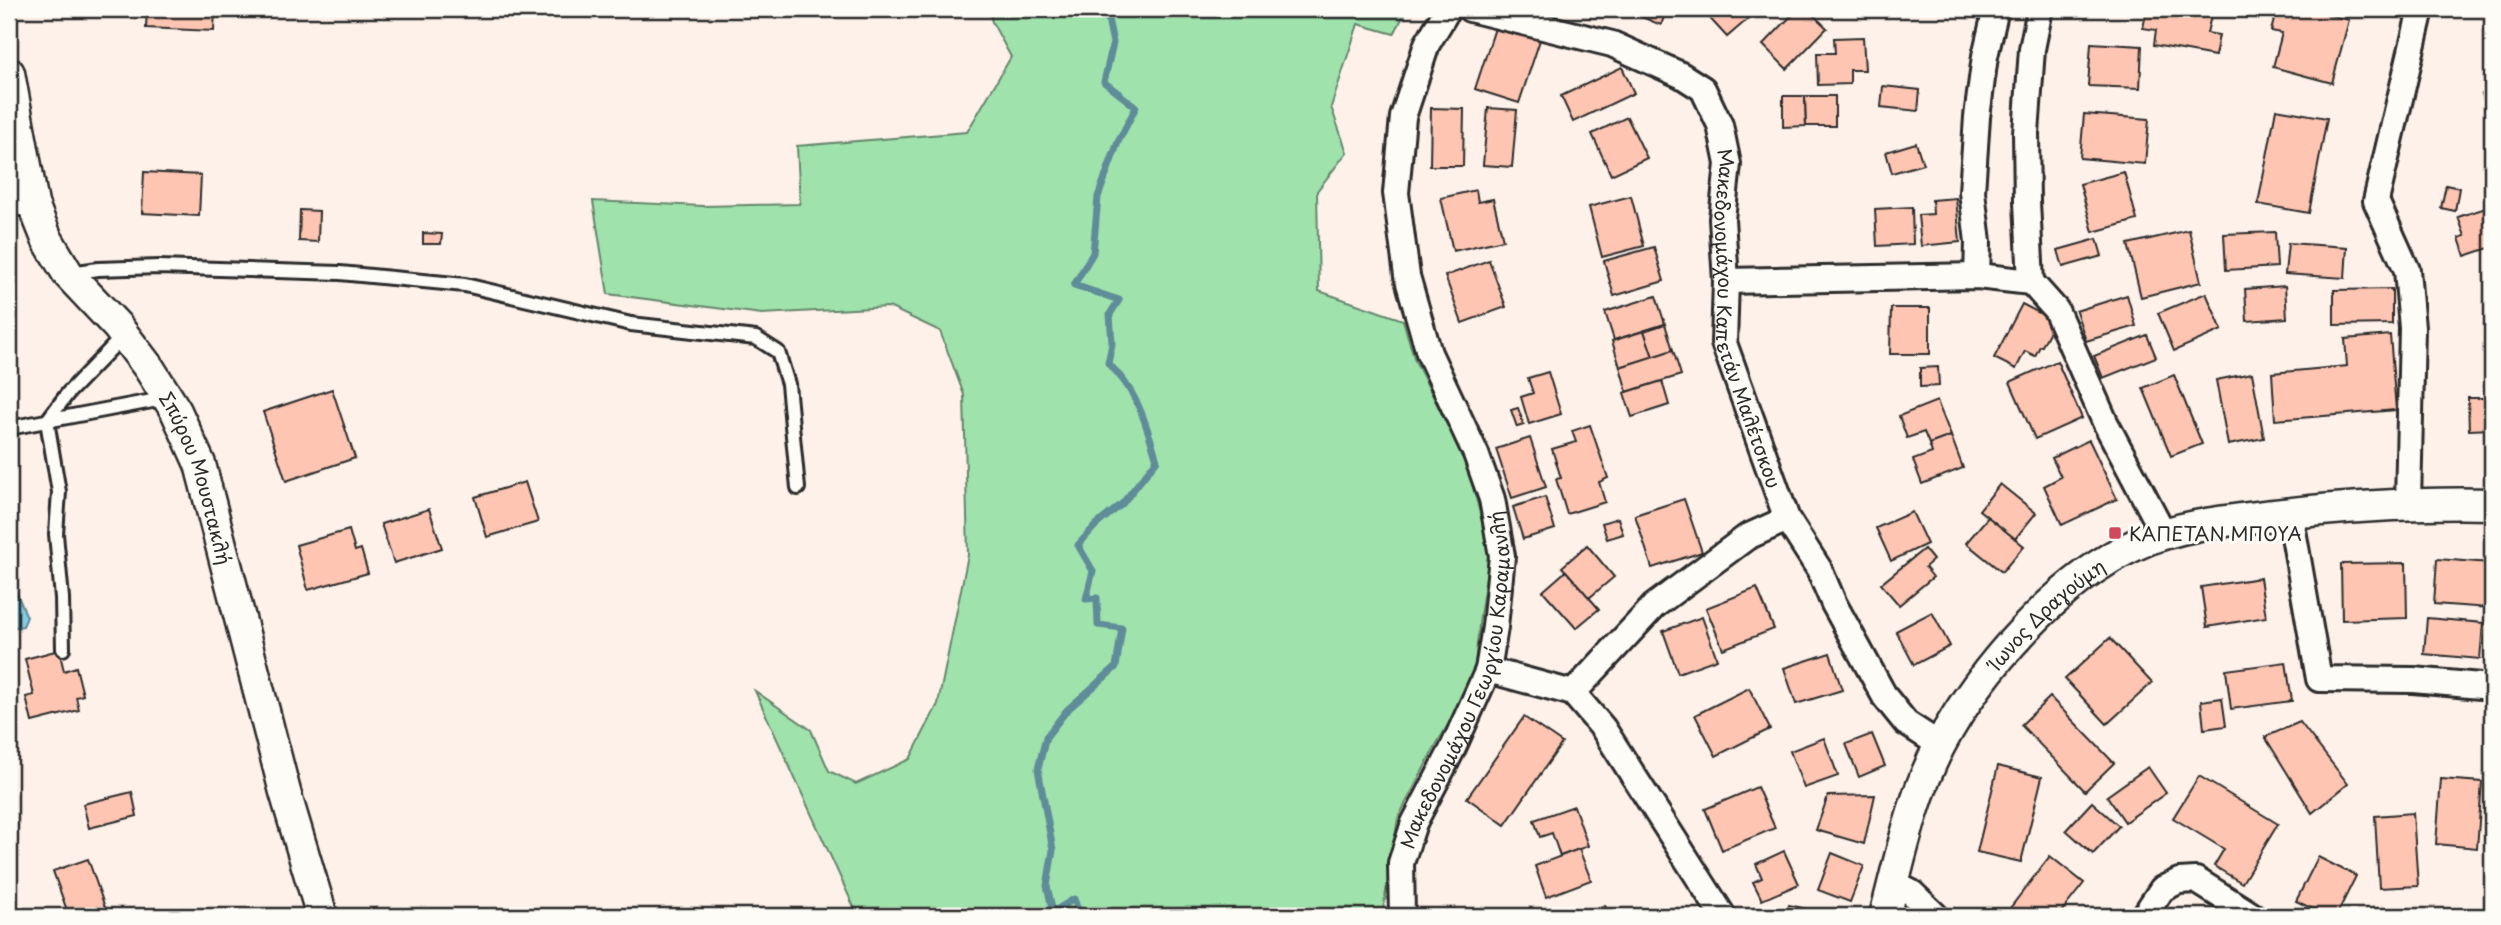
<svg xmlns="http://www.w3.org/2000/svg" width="2501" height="925" font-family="'Playpen Sans',sans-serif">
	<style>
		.green { fill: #9fe2ac; stroke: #65866c; stroke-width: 2 }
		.water { fill: #82cde3; stroke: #5f8c99; stroke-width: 2 }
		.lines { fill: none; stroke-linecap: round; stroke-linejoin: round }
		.stream { stroke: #5f8c99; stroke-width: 7 }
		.building { fill: #fec5b2; stroke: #2b2b2b; stroke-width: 2 }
		.service-casing { stroke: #2b2b2b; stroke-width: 18 }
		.minor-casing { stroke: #2b2b2b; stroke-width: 30 }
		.tertiary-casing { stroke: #2b2b2b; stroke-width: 35 }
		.service { stroke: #fdfcf7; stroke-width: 12 }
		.minor { stroke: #fdfcf7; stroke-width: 24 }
		.tertiary { stroke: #fdfcf7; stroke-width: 30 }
		.poi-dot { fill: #d1495b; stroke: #fdfcf7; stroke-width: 2.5 }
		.labels { text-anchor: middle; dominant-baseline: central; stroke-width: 6; stroke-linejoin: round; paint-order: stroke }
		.street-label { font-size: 19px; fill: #2b2b2b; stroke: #fdfcf7 }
		.poi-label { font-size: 19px; fill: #2b2b2b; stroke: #fdfcf7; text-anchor: start }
	</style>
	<rect width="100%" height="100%" fill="#fdf1e9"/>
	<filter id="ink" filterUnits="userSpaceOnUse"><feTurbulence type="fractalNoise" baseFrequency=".0143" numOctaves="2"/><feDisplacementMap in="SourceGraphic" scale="14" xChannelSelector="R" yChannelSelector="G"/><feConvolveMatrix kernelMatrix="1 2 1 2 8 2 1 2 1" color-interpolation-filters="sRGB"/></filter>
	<g filter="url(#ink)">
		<polygon class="green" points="989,9 1407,9 1394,34 1358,24 1331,107 1347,152 1317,191 1319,291 1403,320 1415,361 1466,461 1490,551 1480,616 1473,683 1436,745 1398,818 1383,910 1384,916 858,916 755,691 811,730 829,771 856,784 910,759 938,704 968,555 964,395 940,331 889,307 762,314 608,294 593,201 703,206 800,204 797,146 967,132 1011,57 992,22"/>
		<polygon class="water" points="15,589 27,617 23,626 11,628 9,591"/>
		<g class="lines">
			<path class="stream" d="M1080,916L1074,899L1053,912L1047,886L1053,850L1038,769L1046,737L1067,710L1116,667L1122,628L1098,625L1097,598L1086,599L1093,571L1078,545L1096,525L1122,504L1157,460C1145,421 1138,392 1108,363L1112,344L1110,314L1119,300L1074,285L1093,253L1098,197L1118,142L1136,107L1104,82L1113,43L1106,9"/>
		</g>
		<g class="building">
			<polygon points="147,9 215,9 214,31 146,28"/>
			<polygon points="1628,9 1667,9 1661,25 1627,11"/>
			<polygon points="1708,9 1739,9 1748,19 1727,37 1704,12"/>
			<polygon points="1739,9 1759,9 1748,19"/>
			<polygon points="1798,9 1807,9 1827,28 1787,69 1763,45"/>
			<polygon points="2147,9 2174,9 2211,16 2207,33 2219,35 2215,56 2154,45 2156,30 2143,28"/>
			<polygon points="2277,9 2307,9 2349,20 2332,83 2273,67 2282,33 2271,31"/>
			<polygon points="1496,25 1540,40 1519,103 1475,89"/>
			<polygon points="1863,37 1865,70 1850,70 1850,84 1818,85 1817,53 1835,53 1834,38"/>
			<polygon points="2091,43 2142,46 2140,88 2088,86"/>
			<polygon points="1622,67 1634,93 1573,122 1561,96"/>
			<polygon points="1883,86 1920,90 1918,111 1881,107"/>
			<polygon points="2492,91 2492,129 2482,94"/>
			<polygon points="1783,96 1805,96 1806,126 1783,127"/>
			<polygon points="1805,96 1835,96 1835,126 1806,126"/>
			<polygon points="1431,108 1464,109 1463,166 1430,166"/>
			<polygon points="1488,108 1517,110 1512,167 1483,165"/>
			<polygon points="2276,109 2327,118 2309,213 2258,204"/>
			<polygon points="2084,114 2149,119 2145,164 2080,158"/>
			<polygon points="1627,117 1647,158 1611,175 1592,134"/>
			<polygon points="1916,143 1923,164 1892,173 1886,152"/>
			<polygon points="144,172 201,175 199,216 142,213"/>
			<polygon points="2124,172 2137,220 2093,232 2080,184"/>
			<polygon points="2446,185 2459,188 2455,211 2441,208"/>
			<polygon points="1476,190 1478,202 1493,199 1503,240 1453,251 1441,198"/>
			<polygon points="1631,196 1644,246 1602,257 1589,207"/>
			<polygon points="1956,198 1960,242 1921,246 1918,215 1933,214 1932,200"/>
			<polygon points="2492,206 2492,247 2465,256 2459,238 2465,236 2458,217"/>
			<polygon points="1912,207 1913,244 1877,246 1875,209"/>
			<polygon points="300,210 319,211 318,242 299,241"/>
			<polygon points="2189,230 2201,282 2141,297 2128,244"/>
			<polygon points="2275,232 2277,267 2226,270 2224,234"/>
			<polygon points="423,233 442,234 441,244 423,244"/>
			<polygon points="2097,239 2102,256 2063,267 2058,250"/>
			<polygon points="2288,243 2347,247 2345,278 2285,274"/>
			<polygon points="1654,247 1664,281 1614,296 1604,261"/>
			<polygon points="1489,260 1506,307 1462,323 1445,276"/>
			<polygon points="2285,286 2287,318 2247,321 2245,289"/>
			<polygon points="2392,289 2392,324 2334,325 2334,290"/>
			<polygon points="2206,293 2222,330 2174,351 2158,313"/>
			<polygon points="2127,295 2136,326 2086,341 2076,311"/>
			<polygon points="1656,296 1665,324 1614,340 1605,312"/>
			<polygon points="2022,304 2055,321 2042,346 2040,346 2035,356 2025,351 2016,369 1994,358"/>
			<polygon points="1891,308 1930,308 1930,354 1890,354"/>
			<polygon points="1665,324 1673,350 1653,357 1644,331"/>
			<polygon points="1644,331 1653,357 1620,367 1612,341"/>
			<polygon points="2147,335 2156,357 2103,378 2094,356"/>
			<polygon points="2390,335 2396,410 2275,420 2272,373 2347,366 2345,339"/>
			<polygon points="1673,350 1681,375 1627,392 1620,367"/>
			<polygon points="2057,361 2082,418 2035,439 2010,382"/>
			<polygon points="1938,367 1939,386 1920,387 1920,368"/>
			<polygon points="1548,372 1561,414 1529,424 1521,397 1533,393 1528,378"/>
			<polygon points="2252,373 2264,438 2228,445 2216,380"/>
			<polygon points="2174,375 2202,444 2171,456 2143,388"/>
			<polygon points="1662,381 1669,405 1632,417 1624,393"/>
			<polygon points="332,389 355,458 286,481 263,412"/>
			<polygon points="2485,392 2492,392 2492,429 2469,430 2468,398 2485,398"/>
			<polygon points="1937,401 1951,436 1929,444 1924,432 1907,438 1899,416"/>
			<polygon points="1518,408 1524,425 1517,427 1511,410"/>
			<polygon points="1590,425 1608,478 1599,482 1605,502 1567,514 1556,479 1561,478 1552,449 1576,442 1572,431"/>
			<polygon points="1951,436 1963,468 1922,484 1913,460 1932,453 1929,444"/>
			<polygon points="1530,438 1546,487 1512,498 1496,449"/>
			<polygon points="2089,440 2117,499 2062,525 2044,486 2061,477 2052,458"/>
			<polygon points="525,482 538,522 487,537 475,497"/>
			<polygon points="2000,484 2036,513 2015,539 1979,510"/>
			<polygon points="1545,497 1555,529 1523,539 1513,507"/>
			<polygon points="1684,499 1702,552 1652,568 1635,515"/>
			<polygon points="429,509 442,548 394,563 381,524"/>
			<polygon points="1912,512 1927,544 1891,561 1876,528"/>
			<polygon points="1988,517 2024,546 2002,572 1966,543"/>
			<polygon points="1618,518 1623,534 1607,539 1602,523"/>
			<polygon points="349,530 355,551 361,549 368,573 308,590 296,545"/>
			<polygon points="1587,545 1614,577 1589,598 1562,567"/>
			<polygon points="1924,549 1933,560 1925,567 1933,577 1899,605 1881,584"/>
			<polygon points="2437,559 2491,563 2489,608 2434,604"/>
			<polygon points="2406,563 2407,618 2342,620 2341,564"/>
			<polygon points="1566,571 1599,609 1576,628 1543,591"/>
			<polygon points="2260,578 2266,617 2207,627 2201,587"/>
			<polygon points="1757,588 1774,629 1723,649 1706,608"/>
			<polygon points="1932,612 1950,646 1914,665 1896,631"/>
			<polygon points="1702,617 1717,659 1678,673 1663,631"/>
			<polygon points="2427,618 2483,623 2480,659 2424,654"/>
			<polygon points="2110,638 2152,683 2107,724 2065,679"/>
			<polygon points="59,650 64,671 76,667 83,695 76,697 79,710 32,722 26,697 34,695 25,659"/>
			<polygon points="1830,653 1842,690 1796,704 1784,668"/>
			<polygon points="2286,662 2292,701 2231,709 2226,670"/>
			<polygon points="1749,688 1770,729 1716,756 1695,715"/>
			<polygon points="2050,697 2114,763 2085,791 2021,725"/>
			<polygon points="2222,698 2226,726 2204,729 2201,701"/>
			<polygon points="1524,717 1562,743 1505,825 1467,798"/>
			<polygon points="2300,722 2348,784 2312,813 2265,737"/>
			<polygon points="1872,734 1885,766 1859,777 1846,744"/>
			<polygon points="1824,738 1838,776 1804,788 1790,751"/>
			<polygon points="1998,766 2042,777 2021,862 1977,852"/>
			<polygon points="2148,767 2166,793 2125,822 2107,796"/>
			<polygon points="2199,776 2278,824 2242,883 2214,866 2224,849 2173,818"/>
			<polygon points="2441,779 2482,782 2477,848 2436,844"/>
			<polygon points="1757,787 1775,828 1722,850 1705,809"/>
			<polygon points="132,792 137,816 89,828 83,804"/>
			<polygon points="1875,795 1864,844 1816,830 1828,796"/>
			<polygon points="2092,802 2119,826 2093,854 2066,830"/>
			<polygon points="1574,806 1588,846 1560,856 1552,833 1540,837 1534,820"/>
			<polygon points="2413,813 2418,886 2379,888 2375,816"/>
			<polygon points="1579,849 1591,880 1546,897 1535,866"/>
			<polygon points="1784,851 1799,884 1762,900 1753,882 1762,878 1756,864"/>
			<polygon points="1832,853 1864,866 1850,902 1818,890"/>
			<polygon points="2050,856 2084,883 2058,916 2004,916"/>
			<polygon points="2318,857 2356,876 2336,916 2328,916 2296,901"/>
			<polygon points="88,859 108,916 69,916 53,871"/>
			<polygon points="1605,905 1609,916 1577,916"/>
			<polygon points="1789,905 1837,916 1787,916"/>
		</g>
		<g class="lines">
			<defs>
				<g id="service">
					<polyline points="71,273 98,269 159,267 340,273 465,285 631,324 756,338 778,352 788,384 798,488"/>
					<polyline points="9,428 168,398"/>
					<polyline points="63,649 62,598 56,534 59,492 47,421 68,393 124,335"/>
				</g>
				<g id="minor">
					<path id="s1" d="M1470,9L1612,44L1681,75L1703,89L1720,125L1728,164L1722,219L1726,281L1724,343L1787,519L1819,569L1834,604L1885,697L1906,723L1940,745"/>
					<polyline points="2040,9 2032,49 2026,133 2027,202 2031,282 2056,310 2105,422 2164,534"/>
					<polyline points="9,202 33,204"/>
					<polyline points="1977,276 1978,242 1972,192 1977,117 1985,56 1996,9"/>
					<polyline points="1726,281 1977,276 2031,282"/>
					<polyline points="2408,503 2412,328 2407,270 2376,201 2421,9"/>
					<polyline points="2290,513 2319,679 2413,680 2492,687"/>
					<polyline points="1488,670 1573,693 1603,728 1723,916"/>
					<polyline points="1573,693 1654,606 1747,537 1787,519"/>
					<polyline points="1894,884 1912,893 1936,916"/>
					<path id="s2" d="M1402,916L1401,863L1414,823L1452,750L1488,670L1495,627L1502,556L1492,499L1476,454L1429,353L1407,276L1396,193L1403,117L1427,44L1448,9"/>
					<polyline points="2144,916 2162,889 2179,881 2196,880 2253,916"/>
				</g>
				<g id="tertiary">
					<path id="s3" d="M9,73L33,204L47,239L68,274L117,326L149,368L176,411L200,464L285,792L322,916"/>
					<path id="s4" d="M1885,916C1900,859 1912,798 1940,745C1980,670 2058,580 2137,544C2176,526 2223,521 2265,516C2341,507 2416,502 2492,504"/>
				</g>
			</defs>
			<use href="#service" class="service-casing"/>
			<use href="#minor" class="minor-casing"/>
			<use href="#tertiary" class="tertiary-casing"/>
			<use href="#service" class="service"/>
			<use href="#minor" class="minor"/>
			<use href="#tertiary" class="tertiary"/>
		</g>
	</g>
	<rect class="poi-dot" x="2108" y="526" width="14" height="14" rx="3.5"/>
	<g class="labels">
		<g class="street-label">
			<text stroke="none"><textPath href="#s1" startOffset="486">Μακεδονομάχου Καπετάν Μαλέτσκου</textPath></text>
			<text stroke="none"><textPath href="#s3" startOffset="457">Σπύρου Μουστακλή</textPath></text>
			<text stroke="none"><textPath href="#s4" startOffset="350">Ίωνος Δραγούμη</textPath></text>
			<text stroke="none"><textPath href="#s2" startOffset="247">Μακεδονομάχου Γεωργίου Καραμανλή</textPath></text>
		</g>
		<g class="poi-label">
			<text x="2129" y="533">ΚΑΠΕΤΑΝ ΜΠΟΥΑ</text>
		</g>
	</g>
	<rect width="2501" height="925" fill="none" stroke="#fdfcf7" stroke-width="35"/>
	<rect x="18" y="18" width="2466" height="890" fill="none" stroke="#2b2b2b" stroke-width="2.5" filter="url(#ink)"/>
</svg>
